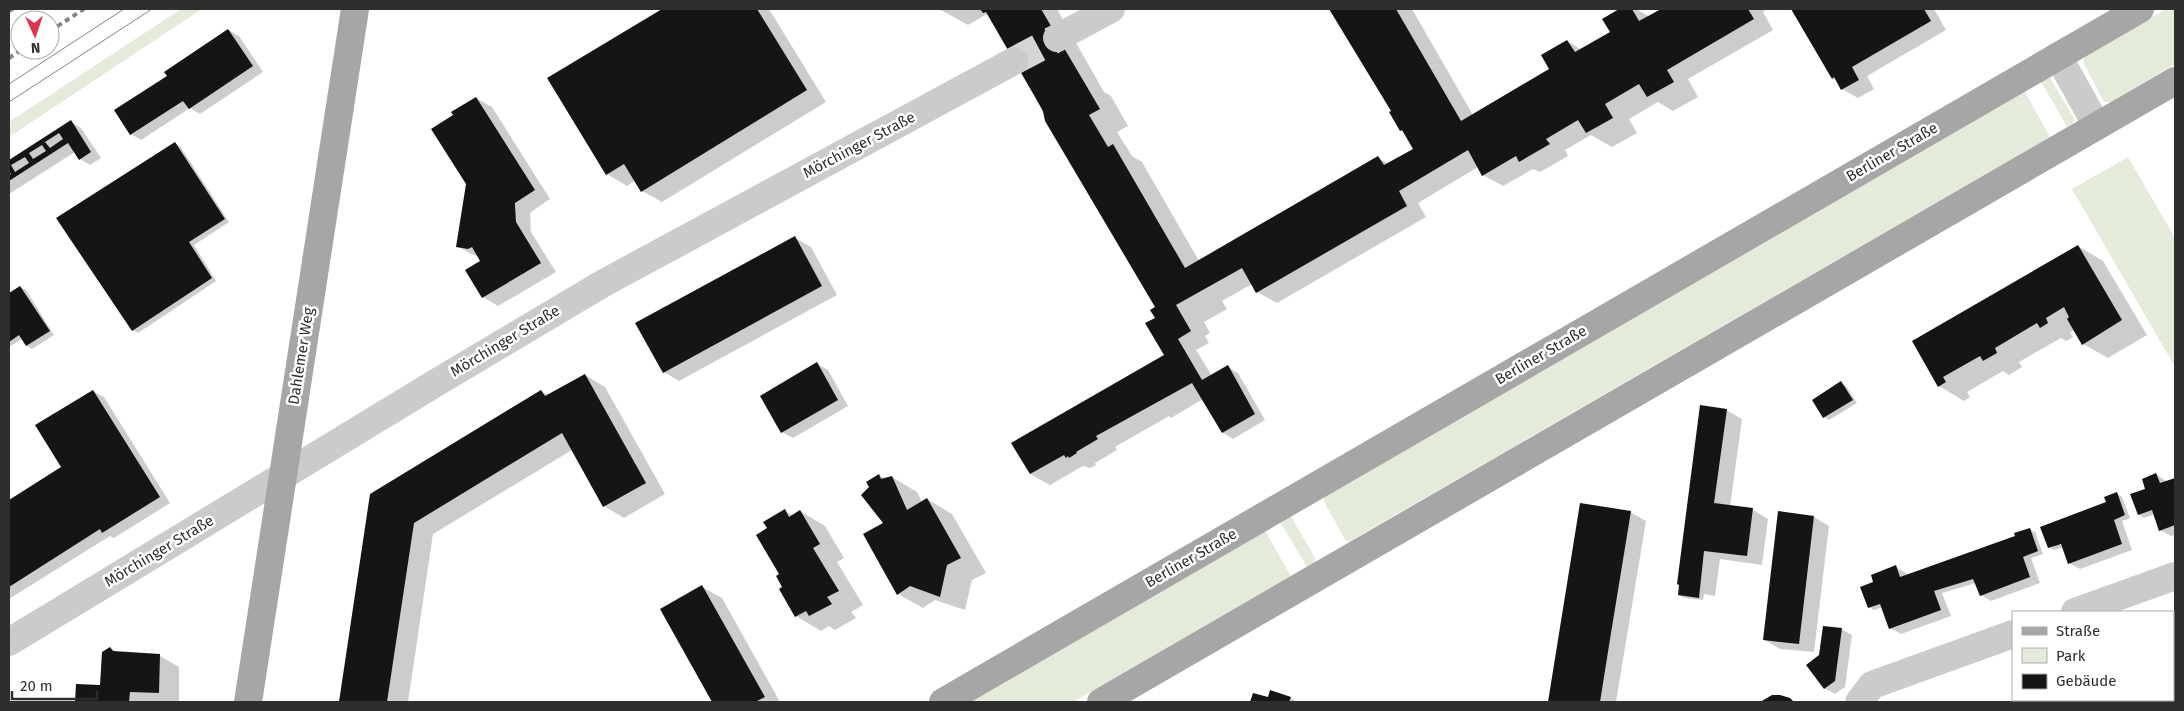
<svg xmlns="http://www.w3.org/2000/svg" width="2184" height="711" font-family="'Fira Sans',sans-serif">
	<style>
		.green { fill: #e5ebdb }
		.shadow { fill: #0003; fill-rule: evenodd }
		.building { fill: #151515; fill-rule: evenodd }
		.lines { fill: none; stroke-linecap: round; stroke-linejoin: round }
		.minor-tunnel { stroke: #d5d5d5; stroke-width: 28; stroke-dasharray: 28 14; stroke-linecap: butt }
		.minor { stroke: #cbcbcb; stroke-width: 28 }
		.major { stroke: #a6a6a6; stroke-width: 28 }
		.tram { stroke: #838383; stroke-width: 1 }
		.rail { stroke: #838383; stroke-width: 4; stroke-dasharray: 5 4; stroke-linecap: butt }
		.labels { text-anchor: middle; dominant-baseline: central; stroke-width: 5; stroke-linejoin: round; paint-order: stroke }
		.street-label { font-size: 15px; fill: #2e2e2e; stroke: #fff }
	</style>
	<rect width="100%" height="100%" fill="#fff"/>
	<g class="green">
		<polygon points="181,9 202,9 9,137 9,122"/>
		<polygon points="2166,9 2175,9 2175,64 2111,102 2104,102 2084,64 2084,56"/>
		<polygon points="2047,77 2050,78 2074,118 2073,123 2067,127 2040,80"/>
		<polygon points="2024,90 2050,137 1350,541 1345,540 1324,502 1324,496"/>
		<polygon points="2128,157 2175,238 2175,367 2072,189"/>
		<polygon points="1291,516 1315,558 1315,562 1307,567 1279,520"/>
		<polygon points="1264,529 1291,576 1073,702 968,702"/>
	</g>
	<g class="shadow">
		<polygon points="664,9 769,9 826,102 662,202 642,191 636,180 627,186 607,174 549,79"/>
		<polygon points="939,9 1060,9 1058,11 1104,92 1111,96 1128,126 1117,132 1132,156 1142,162 1199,261 1378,158 1389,164 1415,149 1404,132 1400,130 1392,111 1371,74 1367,72 1332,9 1412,9 1473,115 1551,70 1567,41 1582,50 1611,32 1604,19 1621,9 1636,9 1650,17 1663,9 1766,9 1763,12 1773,30 1688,79 1698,97 1673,111 1658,102 1629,119 1637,133 1612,147 1591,135 1565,150 1568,156 1540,172 1533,169 1503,186 1483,175 1478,167 1418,203 1426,217 1277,303 1257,292 1252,284 1222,301 1227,309 1204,322 1210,333 1205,336 1209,343 1196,350 1212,376 1228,367 1238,373 1265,420 1233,439 1222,432 1203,399 1171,418 1169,416 1115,447 1117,450 1095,463 1096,465 1090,468 1083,466 1050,485 1030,474 1165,356 1157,308 1046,121 1039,103 990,16 987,14 968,25"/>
		<polygon points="1793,9 1934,9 1946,30 1867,76 1874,89 1858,98 1842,89 1837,80 1833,78"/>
		<polygon points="228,30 239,36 263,72 200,114 190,108 141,140 131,134 169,77"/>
		<polygon points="476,98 492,107 550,199 531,212 530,215 531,232 556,272 498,306 483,297 482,261 479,256 473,255 457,246 467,184 455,115"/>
		<polygon points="71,122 81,128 101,158 90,165 80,159 75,152 9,194 9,162"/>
		<polygon points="175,143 180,146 229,222 194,245 216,281 138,333 133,330 58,218"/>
		<polygon points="795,238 811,247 837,295 679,381 664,372"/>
		<polygon points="2078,246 2103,261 2147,335 2108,358 2083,344 2075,330 2070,333 2073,337 2066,341 2061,338 2019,362 2022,367 2009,375 2003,371 1967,392 1970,397 1964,401 1939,386 1913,342"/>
		<polygon points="20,287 26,290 54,335 32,349 27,346 23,338 9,347 9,295"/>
		<polygon points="817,364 828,370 848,406 793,438 782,432"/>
		<polygon points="585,375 605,387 665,494 624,518 604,506 572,450 433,534 408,702 340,702 372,495 541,391 549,396"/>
		<polygon points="1841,383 1846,386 1857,403 1829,420 1824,417"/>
		<polygon points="93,391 104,397 170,503 114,538 110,536 9,599 9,502 63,467"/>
		<polygon points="1726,410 1742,419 1730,507 1753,510 1768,519 1762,565 1720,559 1715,596 1704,594 1703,600 1684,598 1679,595"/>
		<polygon points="2156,474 2167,482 2175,479 2175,535 2171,536 2160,530 2155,514 2144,518 2139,515"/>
		<polygon points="879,475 886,479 892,477 917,492 922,502 927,499 952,514 986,573 972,580 965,610 935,600 923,608 898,594 885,523"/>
		<path d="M2117,494L2122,497L2130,518L2122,521L2132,550L2080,569L2069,563L2064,547L2054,550L2049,547L2041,528L2108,503L2106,498ZM2056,540L2062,543V546L2055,542Z"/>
		<polygon points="1581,504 1630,512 1646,521 1616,702 1549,702"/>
		<polygon points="785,511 793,516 800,511 825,526 844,558 837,562 863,605 851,612 856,618 835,630 829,626 821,631 796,616 784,587 768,529"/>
		<polygon points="1814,517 1829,526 1814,652 1780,649 1765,640"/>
		<polygon points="2029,529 2035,532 2043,554 2031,558 2040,583 1991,601 1981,595 1976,583 1942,593 1951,616 1901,634 1890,628 1883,607 1874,610 1869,607 1875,583 1895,567 1906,573 1907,576 2016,536"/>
		<polygon points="702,587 722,598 780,702 713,702 661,610"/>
		<polygon points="1841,629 1852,635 1845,687 1835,694 1824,688 1821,656"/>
		<polygon points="2175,629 2175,685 2173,686 2173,630"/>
		<polygon points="110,648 117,652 160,656 179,667 179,702 76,702 77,685 101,686"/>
		<polygon points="1254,694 1269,699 1290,698 1298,702 1252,702"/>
		<polygon points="2025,700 2130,700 2131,702 2026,702"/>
	</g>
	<g class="building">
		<polygon points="662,9 757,9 807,90 641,192 624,164 606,175 547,78"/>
		<polygon points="980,9 1041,9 1100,109 1089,115 1108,147 1113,144 1185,268 1378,156 1384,165 1413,149 1402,130 1400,131 1389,112 1391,111 1329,9 1396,9 1461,121 1549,69 1541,55 1567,40 1575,52 1610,32 1602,19 1619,9 1632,9 1639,21 1661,9 1748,9 1754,19 1667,70 1674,82 1647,97 1639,84 1605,104 1613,118 1586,133 1578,120 1546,139 1550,144 1519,162 1516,156 1482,176 1468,150 1399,191 1407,206 1256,293 1242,268 1176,305 1191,331 1178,339 1202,380 1228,365 1255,414 1222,433 1192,383 1096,436 1098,439 1076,452 1077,453 1069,458 1068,456 1066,458 1064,455 1030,474 1011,443 1164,355 1145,323 1155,318 1150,310 1155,307 1045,121 1043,111 986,12 983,13"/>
		<polygon points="1791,9 1924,9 1931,21 1852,67 1859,80 1841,90 1834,77 1832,79"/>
		<polygon points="228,29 253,66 189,109 183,101 130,135 114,110 167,76 164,72"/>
		<polygon points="476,97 535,190 515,203 515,206 516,222 541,263 482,298 465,270 480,261 472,247 468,249 456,247 466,184 431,129 453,115 451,112"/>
		<path d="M71,120L91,152L79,160L68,143L9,181V176L11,174L9,172V160ZM59,133L63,139L50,148L45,142ZM42,145L46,151L33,159L29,153ZM25,157L29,163L15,172L11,165Z"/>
		<polygon points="175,142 225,219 189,242 212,278 132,331 56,218"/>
		<polygon points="795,236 822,286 663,373 635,323"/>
		<polygon points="2078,245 2122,320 2082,345 2067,319 2069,317 2064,307 2046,318 2048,323 2040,328 2037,323 1995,348 1997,353 1983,361 1980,356 1943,377 1946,382 1938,387 1912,341"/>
		<polygon points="20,286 50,331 26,346 19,335 9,342 9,293"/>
		<polygon points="817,362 838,400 781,433 760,396"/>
		<polygon points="585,374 646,483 603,507 562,433 414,523 387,702 339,702 370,494 541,390 545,396"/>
		<polygon points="1841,381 1853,400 1823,418 1812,400"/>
		<polygon points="93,390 160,497 102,533 100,529 9,587 9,500 61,467 35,425"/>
		<polygon points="1700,405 1727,409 1714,503 1753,508 1747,556 1704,551 1699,598 1678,595 1679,585 1677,584"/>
		<polygon points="2156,473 2160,483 2175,478 2175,525 2159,531 2152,510 2138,515 2130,494 2145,489 2142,479"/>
		<polygon points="879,474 881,479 892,476 907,510 927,498 961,558 947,565 940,597 910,586 897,595 863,534 883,523 861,495 869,487 866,482"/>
		<polygon points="2117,492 2125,515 2114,520 2122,544 2068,564 2061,544 2048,548 2040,527 2106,502 2104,497"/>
		<polygon points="1580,503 1631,511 1611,633 1600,702 1548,702"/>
		<polygon points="785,509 789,517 800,510 820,544 813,548 839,591 827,597 832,604 809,616 806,611 795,617 779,589 782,587 776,576 779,574 756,535 767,528 763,522"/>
		<polygon points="1778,511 1814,516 1799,644 1763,640"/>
		<polygon points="2030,528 2038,551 2023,557 2030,577 1980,596 1973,579 1934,591 1941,610 1889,629 1880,604 1868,608 1860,587 1873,582 1871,575 1896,565 1900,577 2015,536 2014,533"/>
		<polygon points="702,585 765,697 755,702 712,702 660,609"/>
		<polygon points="1823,626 1842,628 1835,681 1824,689 1806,665 1819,655"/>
		<polygon points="2175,627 2175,675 2173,676 2173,628"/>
		<polygon points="110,647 113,651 160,654 159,693 130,692 129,702 75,702 76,684 100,685 102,652"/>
		<polygon points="1270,690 1291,697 1289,702 1250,702 1253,693 1268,697"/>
		<polygon points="1772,695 1780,695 1790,698 1794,702 1760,702"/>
		<polygon points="2024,700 2122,700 2123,702 2025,702"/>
	</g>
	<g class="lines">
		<polyline class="minor-tunnel" points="1014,61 1057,38"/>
		<g class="minor">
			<polyline points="1057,38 1111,9"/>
			<polyline points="2058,56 2097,126"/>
			<polyline points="2075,612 2175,576"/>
			<polyline points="9,642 439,381 602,284 1014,61"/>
			<polyline points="1859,702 1872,685 2013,634"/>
		</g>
		<g class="major">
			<polyline points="248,702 355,9"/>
			<polyline points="943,702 2140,9"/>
			<polyline points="1101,702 2175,81"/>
		</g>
		<g class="tram">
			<polyline points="9,84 124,9"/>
			<polyline points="9,102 152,9"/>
		</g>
		<g class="rail">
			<polyline points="9,11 13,9"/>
			<polyline points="50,31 84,9"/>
			<polyline points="9,58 21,50"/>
		</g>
	</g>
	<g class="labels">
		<g class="street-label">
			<text transform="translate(859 145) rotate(-28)">Mörchinger Straße</text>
			<text transform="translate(1892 152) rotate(-30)">Berliner Straße</text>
			<text transform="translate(505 341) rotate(-31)">Mörchinger Straße</text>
			<text transform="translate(1541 355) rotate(-30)">Berliner Straße</text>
			<text transform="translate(301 356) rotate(-81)">Dahlemer Weg</text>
			<text transform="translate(159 551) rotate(-31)">Mörchinger Straße</text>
			<text transform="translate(1191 558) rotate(-30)">Berliner Straße</text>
		</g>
	</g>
	<rect width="2184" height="711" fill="none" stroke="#2e2e2e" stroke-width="20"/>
	<rect x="2012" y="611" width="162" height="90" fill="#ffffff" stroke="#ababab"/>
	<rect x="2022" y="627" width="25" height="8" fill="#a6a6a6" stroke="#ababab"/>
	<text x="2056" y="636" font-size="15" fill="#2e2e2e">Straße</text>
	<rect x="2022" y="648" width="25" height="15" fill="#e5ebdb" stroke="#ababab"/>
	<text x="2056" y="661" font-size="15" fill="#2e2e2e">Park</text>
	<rect x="2022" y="674" width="25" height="15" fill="#151515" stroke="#ababab"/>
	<text x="2056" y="686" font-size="15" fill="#2e2e2e">Gebäude</text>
	<g transform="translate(35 35) rotate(177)"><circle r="24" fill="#ffffff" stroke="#ababab"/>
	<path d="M0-4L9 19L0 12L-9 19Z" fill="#df354e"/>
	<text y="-8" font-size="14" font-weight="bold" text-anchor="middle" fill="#2e2e2e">N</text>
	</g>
	<path d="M12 691v8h85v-8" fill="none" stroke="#2e2e2e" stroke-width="2.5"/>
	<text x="20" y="691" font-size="15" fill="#2e2e2e" stroke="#ffffff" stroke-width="4" paint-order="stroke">20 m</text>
</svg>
